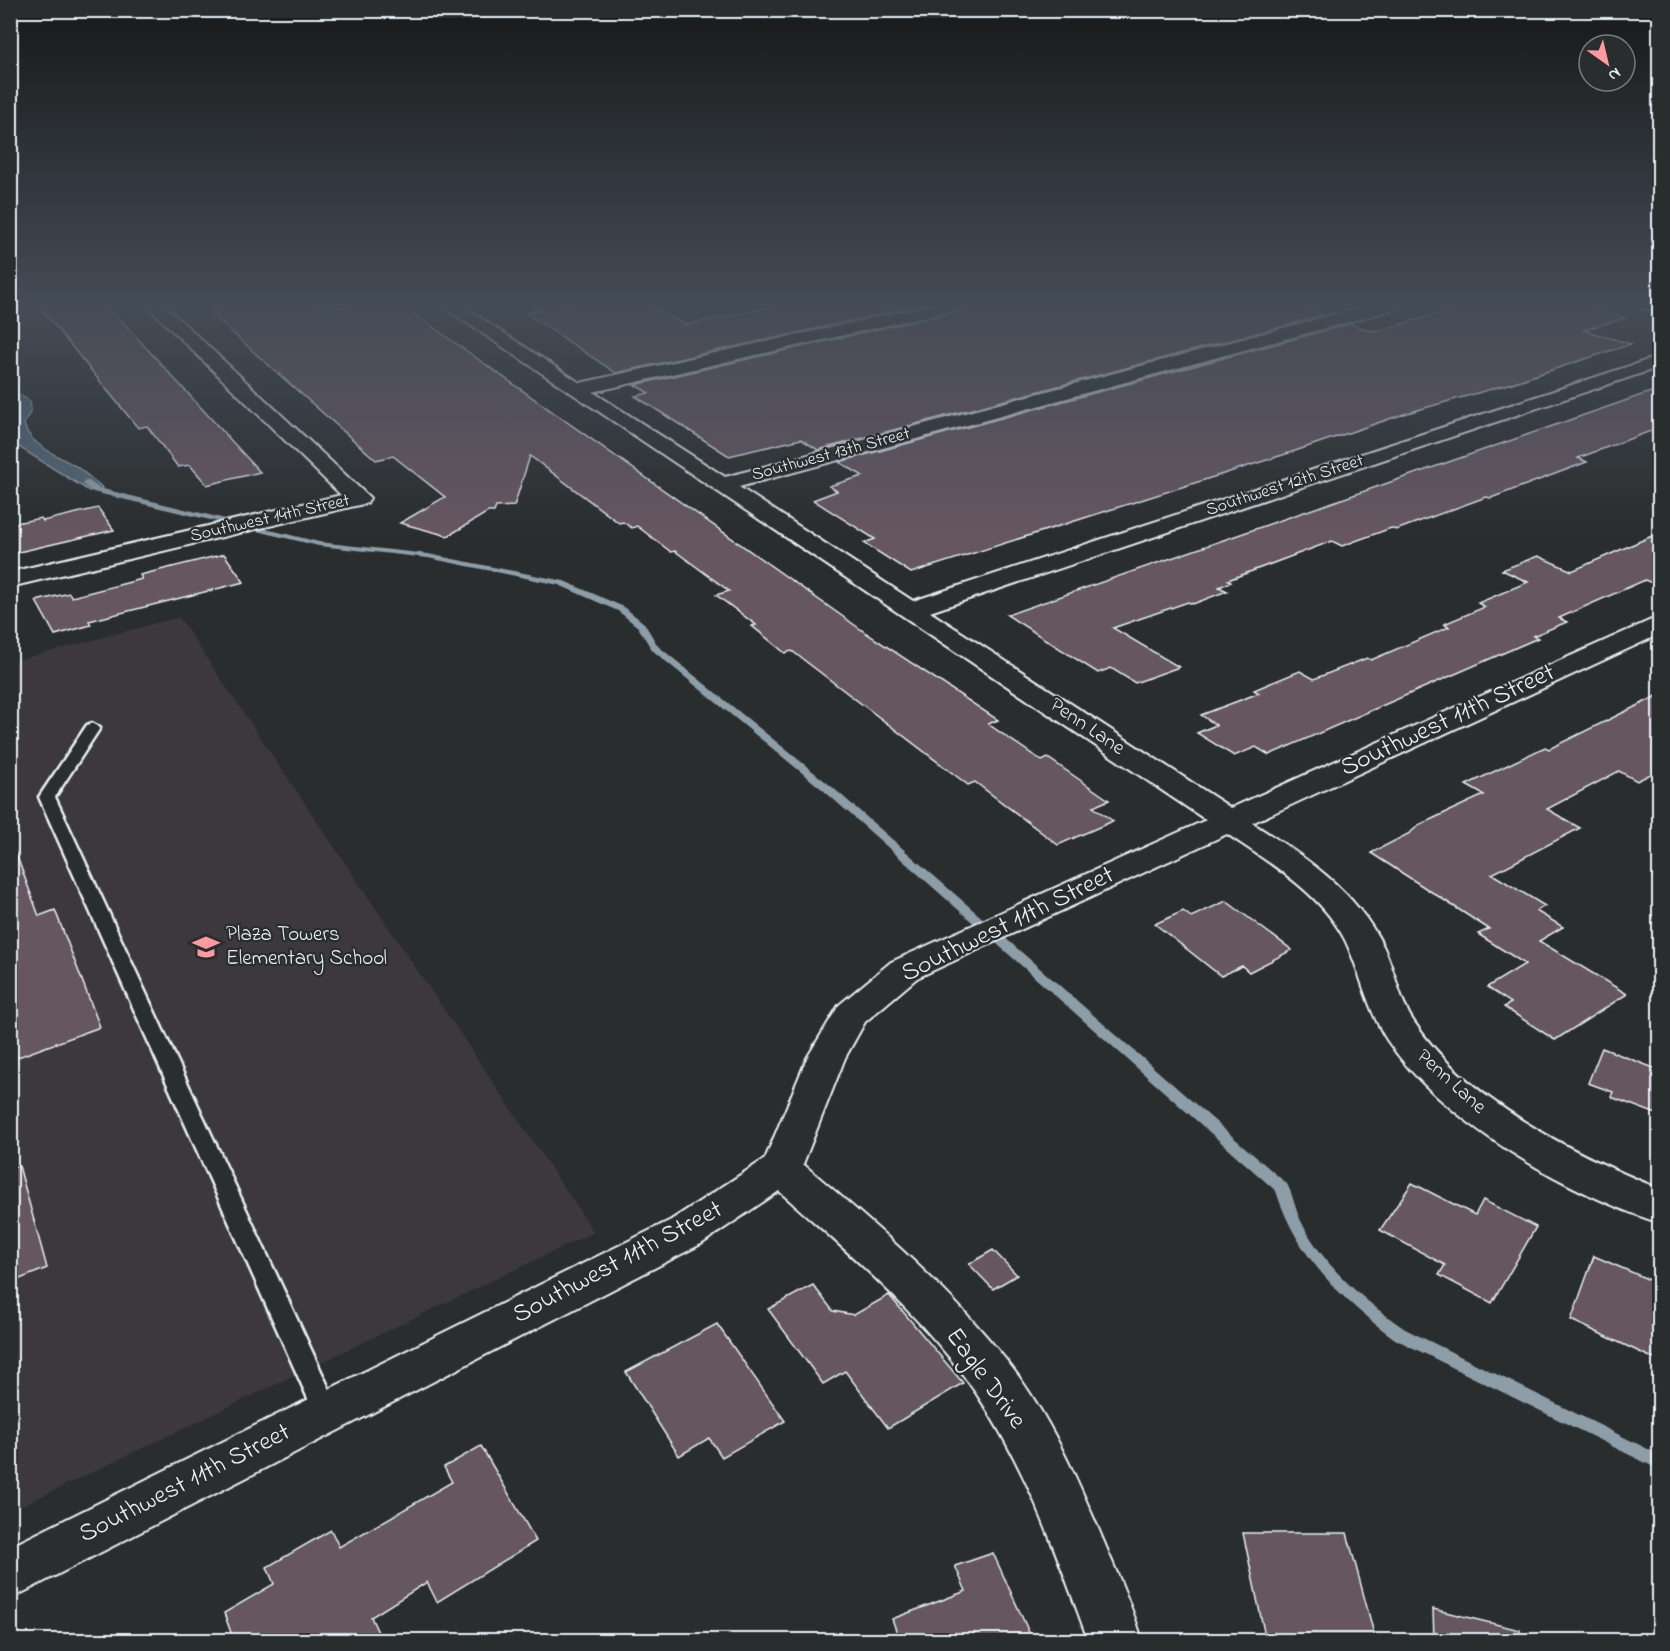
<svg xmlns="http://www.w3.org/2000/svg" width="1670" height="1651" font-family="'Indie Flower',sans-serif">
	<style>
		.built { fill: #3c393d }
		.water { fill: #526675; stroke: #8e9ea9; stroke-width: 1.5 }
		.lines { fill: none; stroke-linecap: round; stroke-linejoin: round }
		.stream { fill: #8e9ea9; fill-rule: evenodd }
		.building { fill: #665660; stroke: #e8f1f8; stroke-width: 1.5 }
		.service-casing { stroke: #e8f1f8; stroke-width: 5 }
		.minor-casing { stroke: #e8f1f8; stroke-width: 4 }
		.secondary-casing { stroke: #e8f1f8; stroke-width: 5 }
		.service { fill: #2a2d2e; fill-rule: evenodd }
		.minor { fill: #2a2d2e; fill-rule: evenodd }
		.secondary { fill: #2a2d2e; fill-rule: evenodd }
		.labels { text-anchor: middle; dominant-baseline: central; stroke-width: 4.5; stroke-linejoin: round; paint-order: stroke }
		.far-street-label { font-size: 18px; fill: #e8f1f8; stroke: #2a2d2e }
		.street-label { font-size: 21px; fill: #e8f1f8; stroke: #2a2d2e }
		.poi-label { font-size: 21px; fill: #e8f1f8; stroke: #2a2d2e; text-anchor: start }
		.near-street-label { font-size: 26px; fill: #e8f1f8; stroke: #2a2d2e }
	</style>
	<rect width="100%" height="100%" fill="#2a2d2e"/>
	<filter id="ink" filterUnits="userSpaceOnUse"><feTurbulence type="fractalNoise" baseFrequency=".0167" numOctaves="2"/><feDisplacementMap in="SourceGraphic" scale="12" xChannelSelector="R" yChannelSelector="G"/><feConvolveMatrix kernelMatrix="1 2 1 2 8 2 1 2 1" color-interpolation-filters="sRGB"/></filter>
	<g filter="url(#ink)">
		<polygon class="built" points="179,617 594,1232 11,1511 11,662"/>
		<path class="water" d="M10,389L30,401L31,410L24,424C29,446 60,456 77,467C86,474 95,481 103,488L89,491L11,442Z"/>
		<g class="lines">
			<path class="stream" d="M83,481H89L99,488L319,542L428,554L564,581L624,607L644,623L658,646L831,786L1287,1184C1293,1195 1295,1208 1300,1219C1323,1266 1363,1300 1405,1329L1660,1455V1470L1395,1339C1341,1300 1296,1255 1276,1191L823,790L652,650L638,627L618,611L559,585L428,558L319,546L93,492L83,485Z"/>
		</g>
		<g class="building">
			<polygon points="37,304 106,304 260,472 207,485 190,465 178,467 147,426 138,428"/>
			<polygon points="207,304 328,304 328,310 360,304 378,304 381,306 400,304 866,633 998,720 988,724 1042,761 1048,758 1109,800 1093,807 1113,821 1058,845 975,782 968,785 792,651 785,653 752,626 756,625 716,595 729,591 675,551 671,552 637,526 632,528 623,522 619,523 530,456 514,506 496,507 494,512 488,512 448,536 400,523 445,497 393,456 376,460 256,354 213,315 217,314"/>
			<polygon points="529,304 647,304 686,325 785,304 927,304 616,373 526,313 540,310"/>
			<polygon points="968,304 1294,304 1325,315 818,450 801,439 729,456 635,396 649,393 635,385 958,311"/>
			<polygon points="1471,304 1580,304 1626,318 1583,330 1631,344 1509,384 1407,413 1289,453 911,573 864,543 875,539 813,500 837,491 829,486 863,476 839,462 1350,324 1371,331 1381,330"/>
			<polygon points="1659,389 1659,428 1578,458 1587,462 1491,498 1486,497 1396,530 1391,528 1342,546 1332,541 1228,580 1231,582 1219,587 1227,591 1193,604 1188,602 1113,628 1179,667 1135,683 1111,668 1098,673 1007,615"/>
			<polygon points="98,508 114,530 10,554 10,524 41,518 43,521"/>
			<polygon points="1659,533 1659,586 1645,580 1559,618 1567,622 1533,636 1538,638 1269,755 1256,747 1234,756 1197,733 1216,725 1201,715 1259,693 1254,690 1300,671 1314,679 1367,658 1371,660 1449,627 1444,624 1485,607 1478,603 1528,582 1502,570 1538,556 1572,571"/>
			<polygon points="224,554 244,582 89,621 91,625 55,635 36,601 69,593 72,597 142,579 140,575"/>
			<polygon points="1659,695 1659,770 1637,781 1619,771 1547,809 1580,828 1492,874 1545,906 1536,911 1563,927 1539,941 1627,994 1555,1040 1504,1007 1511,1003 1487,987 1525,964 1478,934 1489,929 1371,853 1410,833 1419,825 1484,795 1466,785 1545,747 1549,749"/>
			<polygon points="13,846 39,916 55,910 100,1027 10,1060 10,847"/>
			<polygon points="1226,901 1292,950 1249,972 1242,966 1221,976 1155,924 1183,911 1191,917"/>
			<polygon points="1602,1048 1659,1070 1659,1115 1611,1097 1613,1092 1588,1083"/>
			<polygon points="19,1166 47,1268 10,1283 10,1167"/>
			<polygon points="1412,1183 1475,1215 1483,1200 1536,1227 1492,1303 1439,1275 1445,1265 1380,1230"/>
			<polygon points="993,1250 1017,1275 993,1289 969,1264"/>
			<polygon points="1594,1256 1659,1284 1659,1361 1571,1320"/>
			<polygon points="813,1285 833,1311 854,1315 889,1295 963,1383 888,1428 845,1371 823,1384 768,1309"/>
			<polygon points="717,1324 785,1421 722,1457 709,1438 679,1456 626,1372"/>
			<polygon points="481,1446 536,1541 437,1602 427,1582 371,1617 382,1641 234,1641 224,1613 274,1584 267,1567 331,1530 339,1547 452,1482 444,1467"/>
			<polygon points="1243,1533 1347,1533 1376,1641 1266,1641"/>
			<polygon points="993,1553 1033,1641 900,1641 892,1619 966,1591 955,1566"/>
			<polygon points="1433,1609 1520,1630 1519,1641 1434,1641"/>
		</g>
		<g class="lines">
			<defs>
				<polygon id="service" points="92,723 100,728 55,797 340,1412 336,1420 327,1423 318,1420 314,1412 39,797 87,725"/>
				<g id="minor">
					<polygon points="145,304 163,304 370,498 367,503 359,505 10,587 10,572 341,495"/>
					<path d="M439,304H459L580,383L936,304H966L958,309L593,392L725,477L1374,304H1402L1399,308L739,487L913,601L1660,356V367L930,612L1231,808L1660,616V634L1252,823C1304,856 1355,890 1383,946C1395,970 1399,1000 1414,1022C1467,1101 1574,1154 1660,1189V1223C1568,1193 1442,1122 1387,1040C1367,1009 1361,973 1345,940C1321,893 1270,863 1227,834L917,978L865,1022L845,1058L803,1164C875,1225 947,1286 1006,1360C1050,1415 1079,1483 1106,1547C1119,1578 1133,1609 1142,1640H1088C1057,1554 1027,1469 976,1393C925,1318 847,1251 779,1191L701,1244L10,1599V1547L671,1220L765,1159L807,1058L839,1005L891,962L1206,820Z"/>
				</g>
				<polygon id="secondary" points="1639,304 1660,304 1660,312 1642,308"/>
			</defs>
			<use href="#service" class="service-casing"/>
			<use href="#minor" class="minor-casing"/>
			<use href="#secondary" class="secondary-casing"/>
			<use href="#service" class="service"/>
			<use href="#minor" class="minor"/>
			<use href="#secondary" class="secondary"/>
		</g>
	</g>
	<linearGradient id="sky" x2="0" y2="1"><stop stop-color="#171919"/><stop offset="0.57" stop-color="#444c57"/><stop offset="1" stop-color="#444c57" stop-opacity="0"/></linearGradient>
	<rect width="1670" height="535" fill="url(#sky)"/>
	<defs>
		<symbol id="school-bare" viewBox="-9 -9 18 18"><path d="M0-5L7-2L0 1L-7-2ZM-4 1L0 2.5L4 1V4Q0 6-4 4Z" fill="#ff9aa2" stroke="#2a2d2e" stroke-width="2.5" paint-order="stroke"/></symbol>
	</defs>
	<g fill-rule="evenodd">
		<use href="#school-bare" x="187" y="928" width="38" height="38"/>
	</g>
	<g class="labels">
		<g class="far-street-label">
			<text transform="translate(831 455) rotate(-15)">Southwest 13th Street</text>
			<text transform="translate(1285 486) rotate(-18)">Southwest 12th Street</text>
			<text transform="translate(270 519) rotate(-13)">Southwest 14th Street</text>
		</g>
		<g class="street-label">
			<text transform="translate(1087 727) rotate(34)">Penn Lane</text>
			<text transform="translate(1451 1082) rotate(42)">Penn Lane</text>
		</g>
		<g class="poi-label">
			<text x="226" y="935">Plaza Towers<tspan x="226" dy="24">Elementary School</tspan></text>
		</g>
		<g class="near-street-label">
			<text transform="translate(1448 721) rotate(-25)">Southwest 11th Street</text>
			<text transform="translate(1008 925) rotate(-26)">Southwest 11th Street</text>
			<text transform="translate(618 1263) rotate(-28)">Southwest 11th Street</text>
			<text transform="translate(985 1379) rotate(54)">Eagle Drive</text>
			<text transform="translate(185 1484) rotate(-27)">Southwest 11th Street</text>
		</g>
	</g>
	<rect width="1670" height="1651" fill="none" stroke="#2a2d2e" stroke-width="36"/>
	<rect x="18" y="18" width="1634" height="1615" fill="none" stroke="#e8f1f8" stroke-width="2" filter="url(#ink)"/>
	<g transform="translate(1607 63) rotate(146)"><circle r="28" fill="#2a2d2e" stroke="#767b7f" stroke-width="1.5"/>
	<path d="M0-4.5L10 22L0 15L-10 22Z" fill="#ff9aa2"/>
	<text y="-9" font-size="16" font-weight="bold" text-anchor="middle" fill="#e8f1f8">N</text>
	</g>
</svg>
